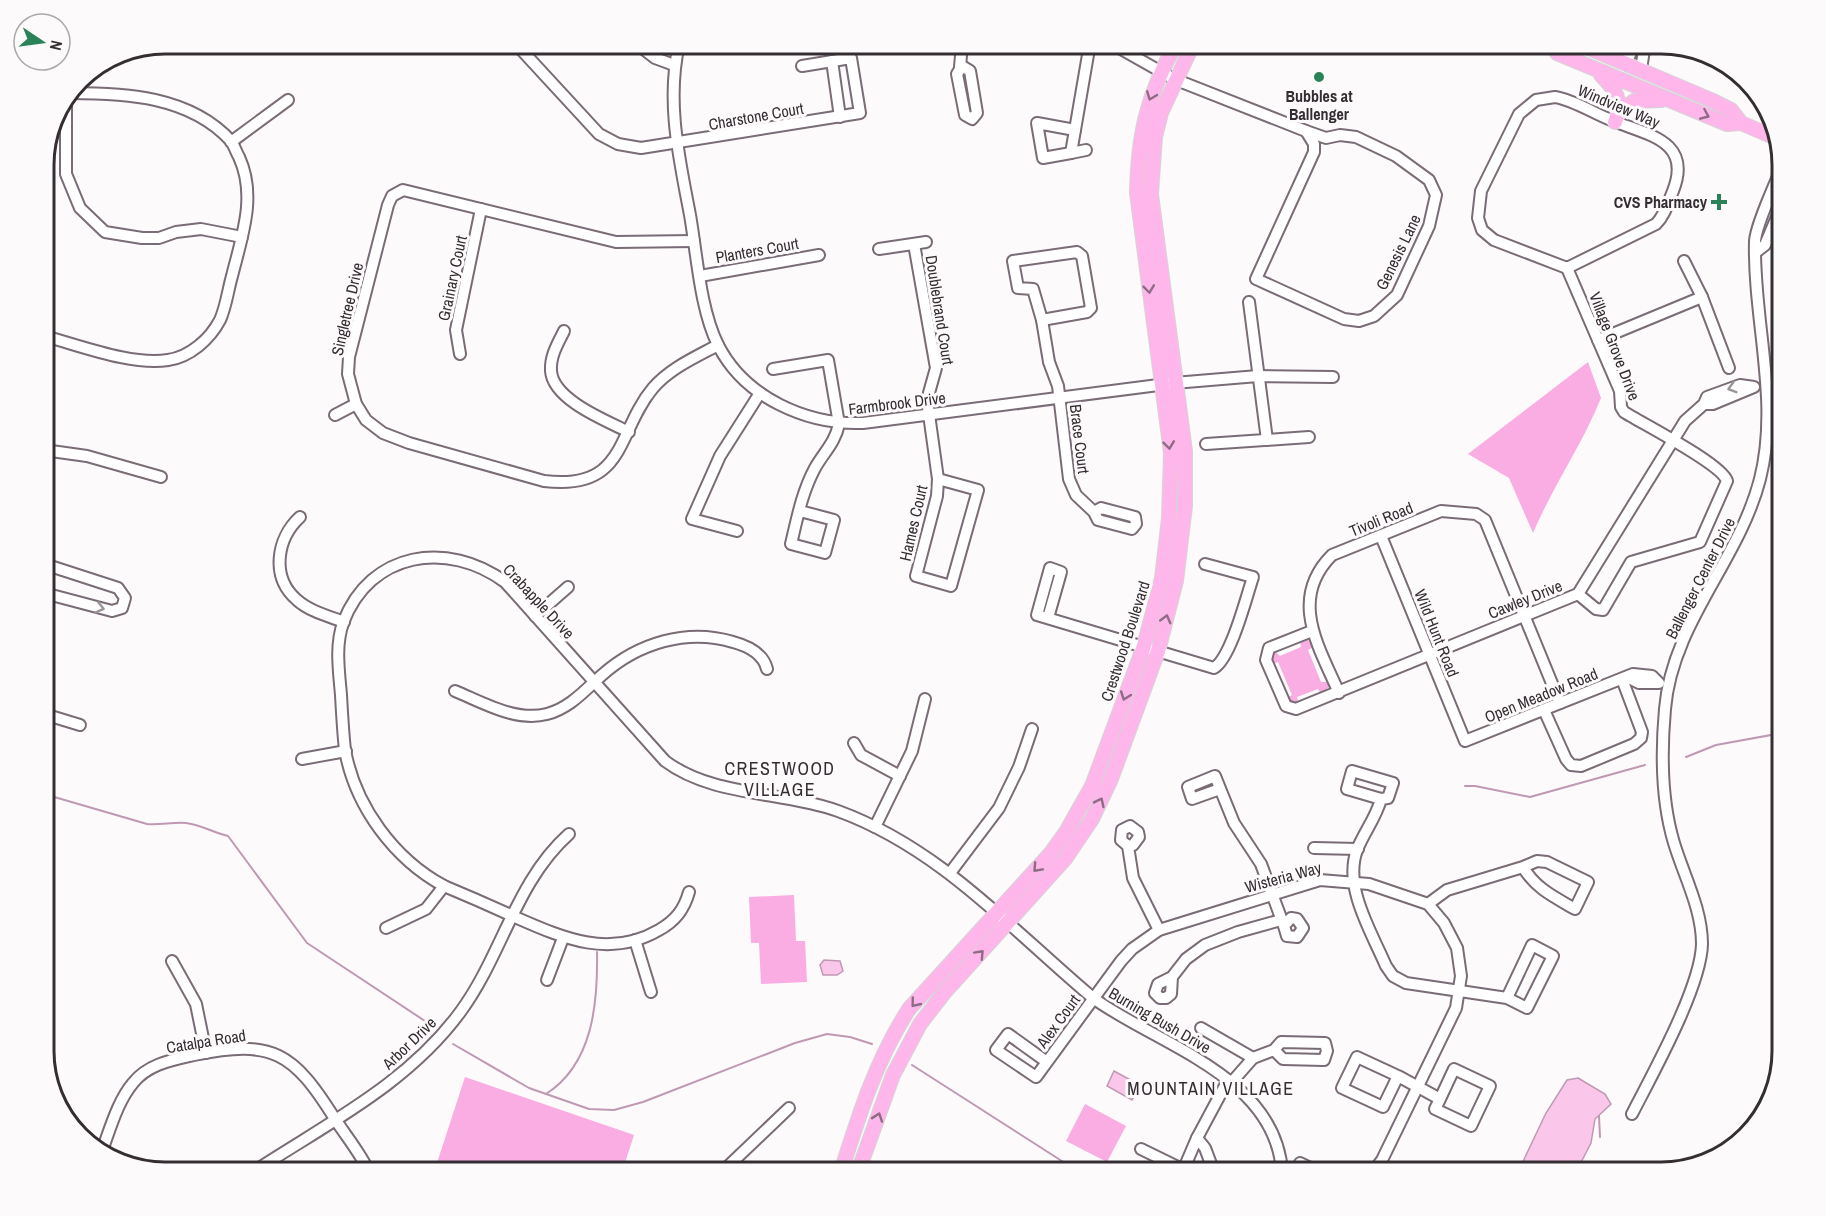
<svg xmlns="http://www.w3.org/2000/svg" width="1826" height="1216" font-family="'Archivo Narrow',sans-serif">
	<style>
		.green { fill: #f9ade2 }
		.water { fill: #fac7ea; stroke: #bf99b3; stroke-width: 1.5 }
		.lines { fill: none; stroke-linecap: round; stroke-linejoin: round }
		.stream { stroke: #bf99b3; stroke-width: 2 }
		.minor-casing { stroke: #7a6c76; stroke-width: 14 }
		.major-casing { stroke: #d6d5d6; stroke-width: 16 }
		.minor { stroke: #fff; stroke-width: 10 }
		.major { stroke: #feb6eb; stroke-width: 14 }
		.oneway { stroke: #8f6b85 }
		.oneway2 { stroke: #9a9698 }
		.poi-dot { fill: #2a8358; stroke: #fdfafc; stroke-width: 2 }
		.labels { text-anchor: middle; dominant-baseline: central; stroke-width: 6; stroke-linejoin: round; paint-order: stroke }
		.poi-label { font-size: 16px; font-weight: bold; fill: #342e32; stroke: #fdfafc }
		.street-label { font-size: 16px; fill: #342e32; stroke: #fdfafc }
		.neighbourhood-label { font-size: 18px; letter-spacing: 1.5px; fill: #342e32; stroke: #fdfafc }
		.rim { fill: none; stroke: #342e32; stroke-width: 3 }
	</style>
	<rect width="100%" height="100%" fill="#fdfafc"/>
	<g class="green">
		<path d="M1588,362L1601,398C1582,445 1553,486 1533,533L1509,478L1468,454Z"/>
		<polygon points="1306,639 1310,641 1313,647 1308,650 1321,682 1327,682 1329,687 1321,694 1318,689 1297,697 1299,704 1291,704 1286,698 1292,695 1278,662 1273,664 1271,658 1275,651 1280,656 1301,647 1300,641"/>
		<polygon points="794,895 796,941 805,941 807,982 761,984 759,943 751,943 749,897"/>
		<polygon points="465,1077 634,1135 622,1172 434,1172"/>
		<polygon points="1085,1104 1126,1126 1107,1162 1066,1141"/>
	</g>
	<g class="water">
		<polygon points="824,960 840,961 843,971 837,975 823,975 820,965"/>
		<polygon points="1114,1071 1140,1085 1132,1100 1107,1086"/>
		<polygon points="1578,1078 1605,1094 1611,1104 1595,1119 1591,1143 1576,1172 1518,1172 1546,1113 1567,1080"/>
	</g>
	<g class="lines">
		<g class="stream">
			<polyline points="1686,757 1716,745 1782,733"/>
			<polyline points="1465,786 1475,786 1530,797 1645,765"/>
			<path d="M44,794L147,824C161,825 173,822 186,823C199,824 214,833 228,836L307,943L428,1023"/>
			<polyline points="453,1044 529,1088 589,1109 614,1110 643,1102 795,1043 827,1034 850,1037 872,1044"/>
			<polyline points="912,1065 1079,1172"/>
			<path d="M546,1094C593,1064 598,1003 597,952"/>
			<polyline points="1599,1116 1600,1137"/>
		</g>
		<defs>
			<g id="minor">
				<polyline points="516,44 599,134 618,144 641,148 860,113 851,58 802,66"/>
				<polyline points="637,44 655,58 674,65"/>
				<path d="M679,44C666,102 679,157 690,215C697,255 700,309 718,345C745,398 807,425 863,423L1174,383L1258,376L1333,377"/>
				<polyline points="1112,44 1174,79 1306,131"/>
				<polyline points="832,61 840,117"/>
				<polyline points="1626,63 1635,44"/>
				<polygon points="962,66 970,71 977,113 972,119 965,115 957,74"/>
				<polyline points="960,67 962,44"/>
				<polyline points="1641,69 1645,44"/>
				<path d="M1555,97C1574,100 1593,113 1611,120C1647,135 1693,140 1673,191C1668,203 1665,215 1656,224L1567,268L1494,240L1482,230L1478,218L1481,191L1519,114L1536,100Z"/>
				<polyline points="66,99 66,174 80,208 105,232 142,238 159,238 176,232 201,229 242,237"/>
				<polygon points="1037,123 1075,130 1071,153 1043,158"/>
				<polyline points="1075,130 1089,49 1093,44"/>
				<polygon points="1306,131 1326,138 1340,135 1356,137 1396,156 1429,180 1436,195 1429,226 1397,295 1374,316 1359,321 1344,319 1256,279 1314,152 1314,144"/>
				<polyline points="231,142 288,100"/>
				<polyline points="1071,153 1086,150"/>
				<path d="M694,241L616,242L403,190L392,196L388,205L349,357L348,374L356,404L366,420L383,433L409,443L544,481C627,491 616,432 653,388C670,368 696,357 718,345"/>
				<polyline points="914,244 936,368 927,400 938,479 937,496 916,576 951,586 978,490 938,479"/>
				<polyline points="879,249 926,242"/>
				<polygon points="1077,252 1082,256 1091,308 1087,312 1042,320 1033,289 1018,288 1013,261"/>
				<polyline points="1756,252 1765,245 1782,205"/>
				<polyline points="1684,261 1702,297 1729,368"/>
				<path d="M1567,268L1620,391L1621,407L1624,412C1643,424 1722,464 1727,481L1700,542L1631,562L1603,610L1596,609L1578,594"/>
				<polyline points="700,276 819,255"/>
				<polyline points="1249,302 1267,440"/>
				<polyline points="1042,320 1049,362 1058,386 1069,479 1076,495 1094,512 1098,520 1132,529 1136,524 1135,517 1101,508 1094,512"/>
				<path d="M564,331C558,343 550,356 551,371C553,400 607,421 629,432"/>
				<path d="M44,336C79,345 132,366 168,360C190,357 210,339 220,320C226,307 228,290 232,276C242,236 257,196 239,157C236,152 234,145 231,141C190,96 125,93 70,93"/>
				<polyline points="1598,340 1702,297"/>
				<polyline points="460,354 456,330 481,209"/>
				<path d="M773,369L828,360L839,424C835,443 824,452 815,468C802,492 797,519 791,544L825,553L834,520L800,511"/>
				<polyline points="335,415 356,404"/>
				<polyline points="1206,444 1309,437"/>
				<polyline points="44,450 87,456 161,477"/>
				<path d="M300,517C277,538 270,577 297,600C309,611 328,616 344,622"/>
				<polyline points="737,531 692,519 720,456 760,393"/>
				<polyline points="1381,536 1465,741 1633,674 1652,676 1659,683 1639,683 1629,678"/>
				<polyline points="44,564 118,588 125,598 122,608 112,611 44,593"/>
				<polyline points="535,616 568,587"/>
				<path d="M1048,618L1061,572L1050,568L1037,615L1214,668C1231,658 1246,598 1253,577L1205,564"/>
				<polyline points="1312,631 1269,648 1266,660 1286,706 1296,709 1578,594 1685,421 1704,404 1707,397 1740,385 1754,387 1713,404 1704,404"/>
				<path d="M455,691C484,703 516,722 547,714C570,708 585,690 602,675C638,643 687,628 733,642C748,646 763,653 767,669"/>
				<path d="M1339,693C1319,647 1288,599 1332,555L1441,511L1476,514L1485,520L1560,703"/>
				<polyline points="1544,710 1566,759 1571,765 1581,766 1634,744 1641,738 1642,732 1622,679"/>
				<polyline points="44,714 80,725"/>
				<polyline points="854,743 861,755 900,776"/>
				<polyline points="302,759 346,751"/>
				<polyline points="1220,789 1192,799 1188,787 1215,776 1234,823 1261,864 1284,926 1291,918 1297,919 1303,928 1297,937 1287,936 1284,926"/>
				<path d="M1381,799L1388,798L1393,783L1352,771L1347,789L1381,799C1376,818 1364,832 1357,850C1343,887 1372,933 1386,966L1393,976L1406,983L1507,998L1527,1008L1553,956L1532,945L1507,998"/>
				<polyline points="875,827 912,751 925,699"/>
				<polyline points="1128,846 1133,845 1139,837 1138,832 1130,826 1122,830 1121,840 1128,846 1133,878 1159,930"/>
				<polyline points="1314,848 1358,849"/>
				<polyline points="950,873 999,808 1019,767 1032,729"/>
				<path d="M689,892C684,910 675,921 659,930C609,959 563,938 515,917C491,906 468,896 444,886C394,859 355,806 345,750C343,732 342,713 341,695C339,671 335,646 343,623C370,551 448,540 505,582L665,761C713,797 782,791 838,811C940,848 1012,930 1093,998C1158,1045 1276,1076 1282,1172"/>
				<path d="M1428,904L1447,890L1523,867C1535,888 1554,897 1575,909L1588,882L1547,862L1537,861L1523,867"/>
				<polyline points="386,928 426,909 444,886"/>
				<polyline points="635,940 651,992"/>
				<polyline points="172,961 196,1004 206,1053"/>
				<polyline points="1172,977 1171,994 1166,998 1160,998 1155,993 1158,984 1172,977 1186,959 1205,945 1238,932 1281,920"/>
				<polyline points="547,980 563,938"/>
				<polyline points="1201,1028 1253,1058"/>
				<polyline points="1047,1062 1008,1034 996,1050 1036,1077 1121,961 1132,949 1159,930 1320,880 1369,884 1428,904 1444,923 1457,948 1461,976 1456,1008 1382,1160 1373,1172"/>
				<polyline points="1398,1076 1357,1057 1342,1088 1383,1107 1398,1076 1440,1099 1454,1069 1490,1086 1471,1126 1435,1109 1440,1099"/>
				<polyline points="1231,1083 1253,1058 1274,1050 1281,1042 1325,1043 1327,1051 1324,1060 1283,1059 1274,1050"/>
				<path d="M1632,1114C1653,1073 1701,987 1702,944C1702,909 1684,876 1674,843C1661,800 1661,753 1665,709C1672,623 1739,561 1760,479C1780,401 1753,320 1755,241C1756,224 1776,183 1782,166"/>
				<polyline points="1197,1138 1228,1080"/>
				<polyline points="1141,1149 1186,1171"/>
				<path d="M101,1153C110,1130 117,1102 133,1083C148,1064 172,1060 194,1055C273,1039 293,1052 335,1119C346,1136 361,1154 369,1172"/>
				<polyline points="1300,1163 1319,1172"/>
				<path d="M253,1172C326,1124 408,1084 461,1011C502,955 516,881 569,834"/>
				<polyline points="722,1172 789,1108"/>
				<polyline points="1187,1172 1185,1166 1197,1138 1205,1148 1214,1172"/>
			</g>
			<g id="major">
				<polyline points="1551,44 1557,53 1727,124 1741,123"/>
				<polyline points="1579,44 1711,100 1731,110 1741,123 1776,138"/>
				<path d="M1601,75C1615,89 1624,101 1615,122"/>
				<polyline points="1619,113 1634,101 1662,100"/>
				<path d="M841,1172C859,1115 876,1060 909,1009L1051,853L1066,832L1092,786L1144,646L1162,578L1169,518L1171,453L1137,193C1138,135 1147,95 1176,44"/>
				<polyline points="858,1172 893,1075 920,1024 944,993 1065,859 1092,819 1111,779 1158,651 1176,581 1185,506 1185,451 1151,194 1155,137 1161,113 1193,44"/>
			</g>
		</defs>
		<use href="#minor" class="minor-casing"/>
		<use href="#major" class="major-casing"/>
		<use href="#minor" class="minor"/>
		<use href="#major" class="major"/>
	</g>
	<defs><path id="oneway-chevron" d="M-2-3.5L2.5 0L-2 3.5" fill="none" stroke-width="1.6" stroke-linecap="round" stroke-linejoin="round" transform="scale(1.5)"/></defs>
	<g class="oneway">
		<use href="#oneway-chevron" transform="translate(1151 96) rotate(111)"/>
		<use href="#oneway-chevron" transform="translate(1705 115) rotate(23)"/>
		<use href="#oneway-chevron" transform="translate(1149 289) rotate(83)"/>
		<use href="#oneway-chevron" transform="translate(1169 445) rotate(83)"/>
		<use href="#oneway-chevron" transform="translate(1166 619) rotate(-75)"/>
		<use href="#oneway-chevron" transform="translate(1125 696) rotate(110)"/>
		<use href="#oneway-chevron" transform="translate(1100 802) rotate(-64)"/>
		<use href="#oneway-chevron" transform="translate(1037 868) rotate(133)"/>
		<use href="#oneway-chevron" transform="translate(980 954) rotate(-47)"/>
		<use href="#oneway-chevron" transform="translate(915 1003) rotate(129)"/>
		<use href="#oneway-chevron" transform="translate(878 1117) rotate(-71)"/>
	</g>
	<g class="oneway2">
		<use href="#oneway-chevron" transform="translate(1732 388) rotate(164)"/>
		<use href="#oneway-chevron" transform="translate(100 608) rotate(13)"/>
	</g>
	<g class="poi-dot">
		<circle cx="1319" cy="77" r="6"/>
		<path d="M1716 193h6v6h6v6h-6v6h-6v-6h-6v-6h6z"/>
	</g>
	<g class="labels">
		<g class="poi-label">
			<text x="1319" y="96">Bubbles at<tspan x="1319" dy="18">Ballenger</tspan></text>
			<text x="1707" y="202" text-anchor="end">CVS Pharmacy</text>
		</g>
		<g class="street-label">
			<text transform="translate(1619 106) rotate(23)">Windview Way</text>
			<text transform="translate(756 116) rotate(-10)">Charstone Court</text>
			<text transform="translate(757 250) rotate(-10)">Planters Court</text>
			<text transform="translate(1398 252) rotate(-64)">Genesis Lane</text>
			<text transform="translate(452 278) rotate(-78)">Grainary Court</text>
			<text transform="translate(347 309) rotate(-77)">Singletree Drive</text>
			<text transform="translate(940 310) rotate(81)">Doublebrand Court</text>
			<text transform="translate(1615 346) rotate(69)">Village Grove Drive</text>
			<text transform="translate(897 403) rotate(-7)">Farmbrook Drive</text>
			<text transform="translate(1080 439) rotate(83)">Brace Court</text>
			<text transform="translate(1381 519) rotate(-22)">Tivoli Road</text>
			<text transform="translate(913 523) rotate(-77)">Hames Court</text>
			<text transform="translate(1700 578) rotate(-63)">Ballenger Center Drive</text>
			<text transform="translate(1525 599) rotate(-22)">Cawley Drive</text>
			<text transform="translate(539 601) rotate(47)">Crabapple Drive</text>
			<text transform="translate(1437 633) rotate(68)">Wild Hunt Road</text>
			<text transform="translate(1125 641) rotate(-72)">Crestwood Boulevard</text>
			<text transform="translate(1541 695) rotate(-22)">Open Meadow Road</text>
			<text transform="translate(1283 877) rotate(-15)">Wisteria Way</text>
			<text transform="translate(1160 1020) rotate(30)">Burning Bush Drive</text>
			<text transform="translate(1058 1021) rotate(-54)">Alex Court</text>
			<text transform="translate(206 1041) rotate(-9)">Catalpa Road</text>
			<text transform="translate(409 1043) rotate(-44)">Arbor Drive</text>
		</g>
		<g class="neighbourhood-label">
			<text x="780" y="768">CRESTWOOD<tspan x="780" dy="21">VILLAGE</tspan></text>
			<text x="1211" y="1088">MOUNTAIN VILLAGE</text>
		</g>
	</g>
	<path d="M0 0H1826V1216H0ZM165 54H1661A111 111 0 0 1 1772 165V1051A111 111 0 0 1 1661 1162H165A111 111 0 0 1 54 1051V165A111 111 0 0 1 165 54Z" fill="#fdfafc" fill-rule="evenodd"/>
	<path class="rim" d="M165 54H1661A111 111 0 0 1 1772 165V1051A111 111 0 0 1 1661 1162H165A111 111 0 0 1 54 1051V165A111 111 0 0 1 165 54Z"/>
	<g transform="translate(42 42) rotate(103)"><circle r="28" fill="#fdfafc" stroke="#ada8ab" stroke-width="1.5"/>
	<path d="M0-4.5L10 22L0 15L-10 22Z" fill="#2a8358"/>
	<text y="-9" font-size="16" font-weight="bold" text-anchor="middle" fill="#342e32">N</text>
	</g>
</svg>
